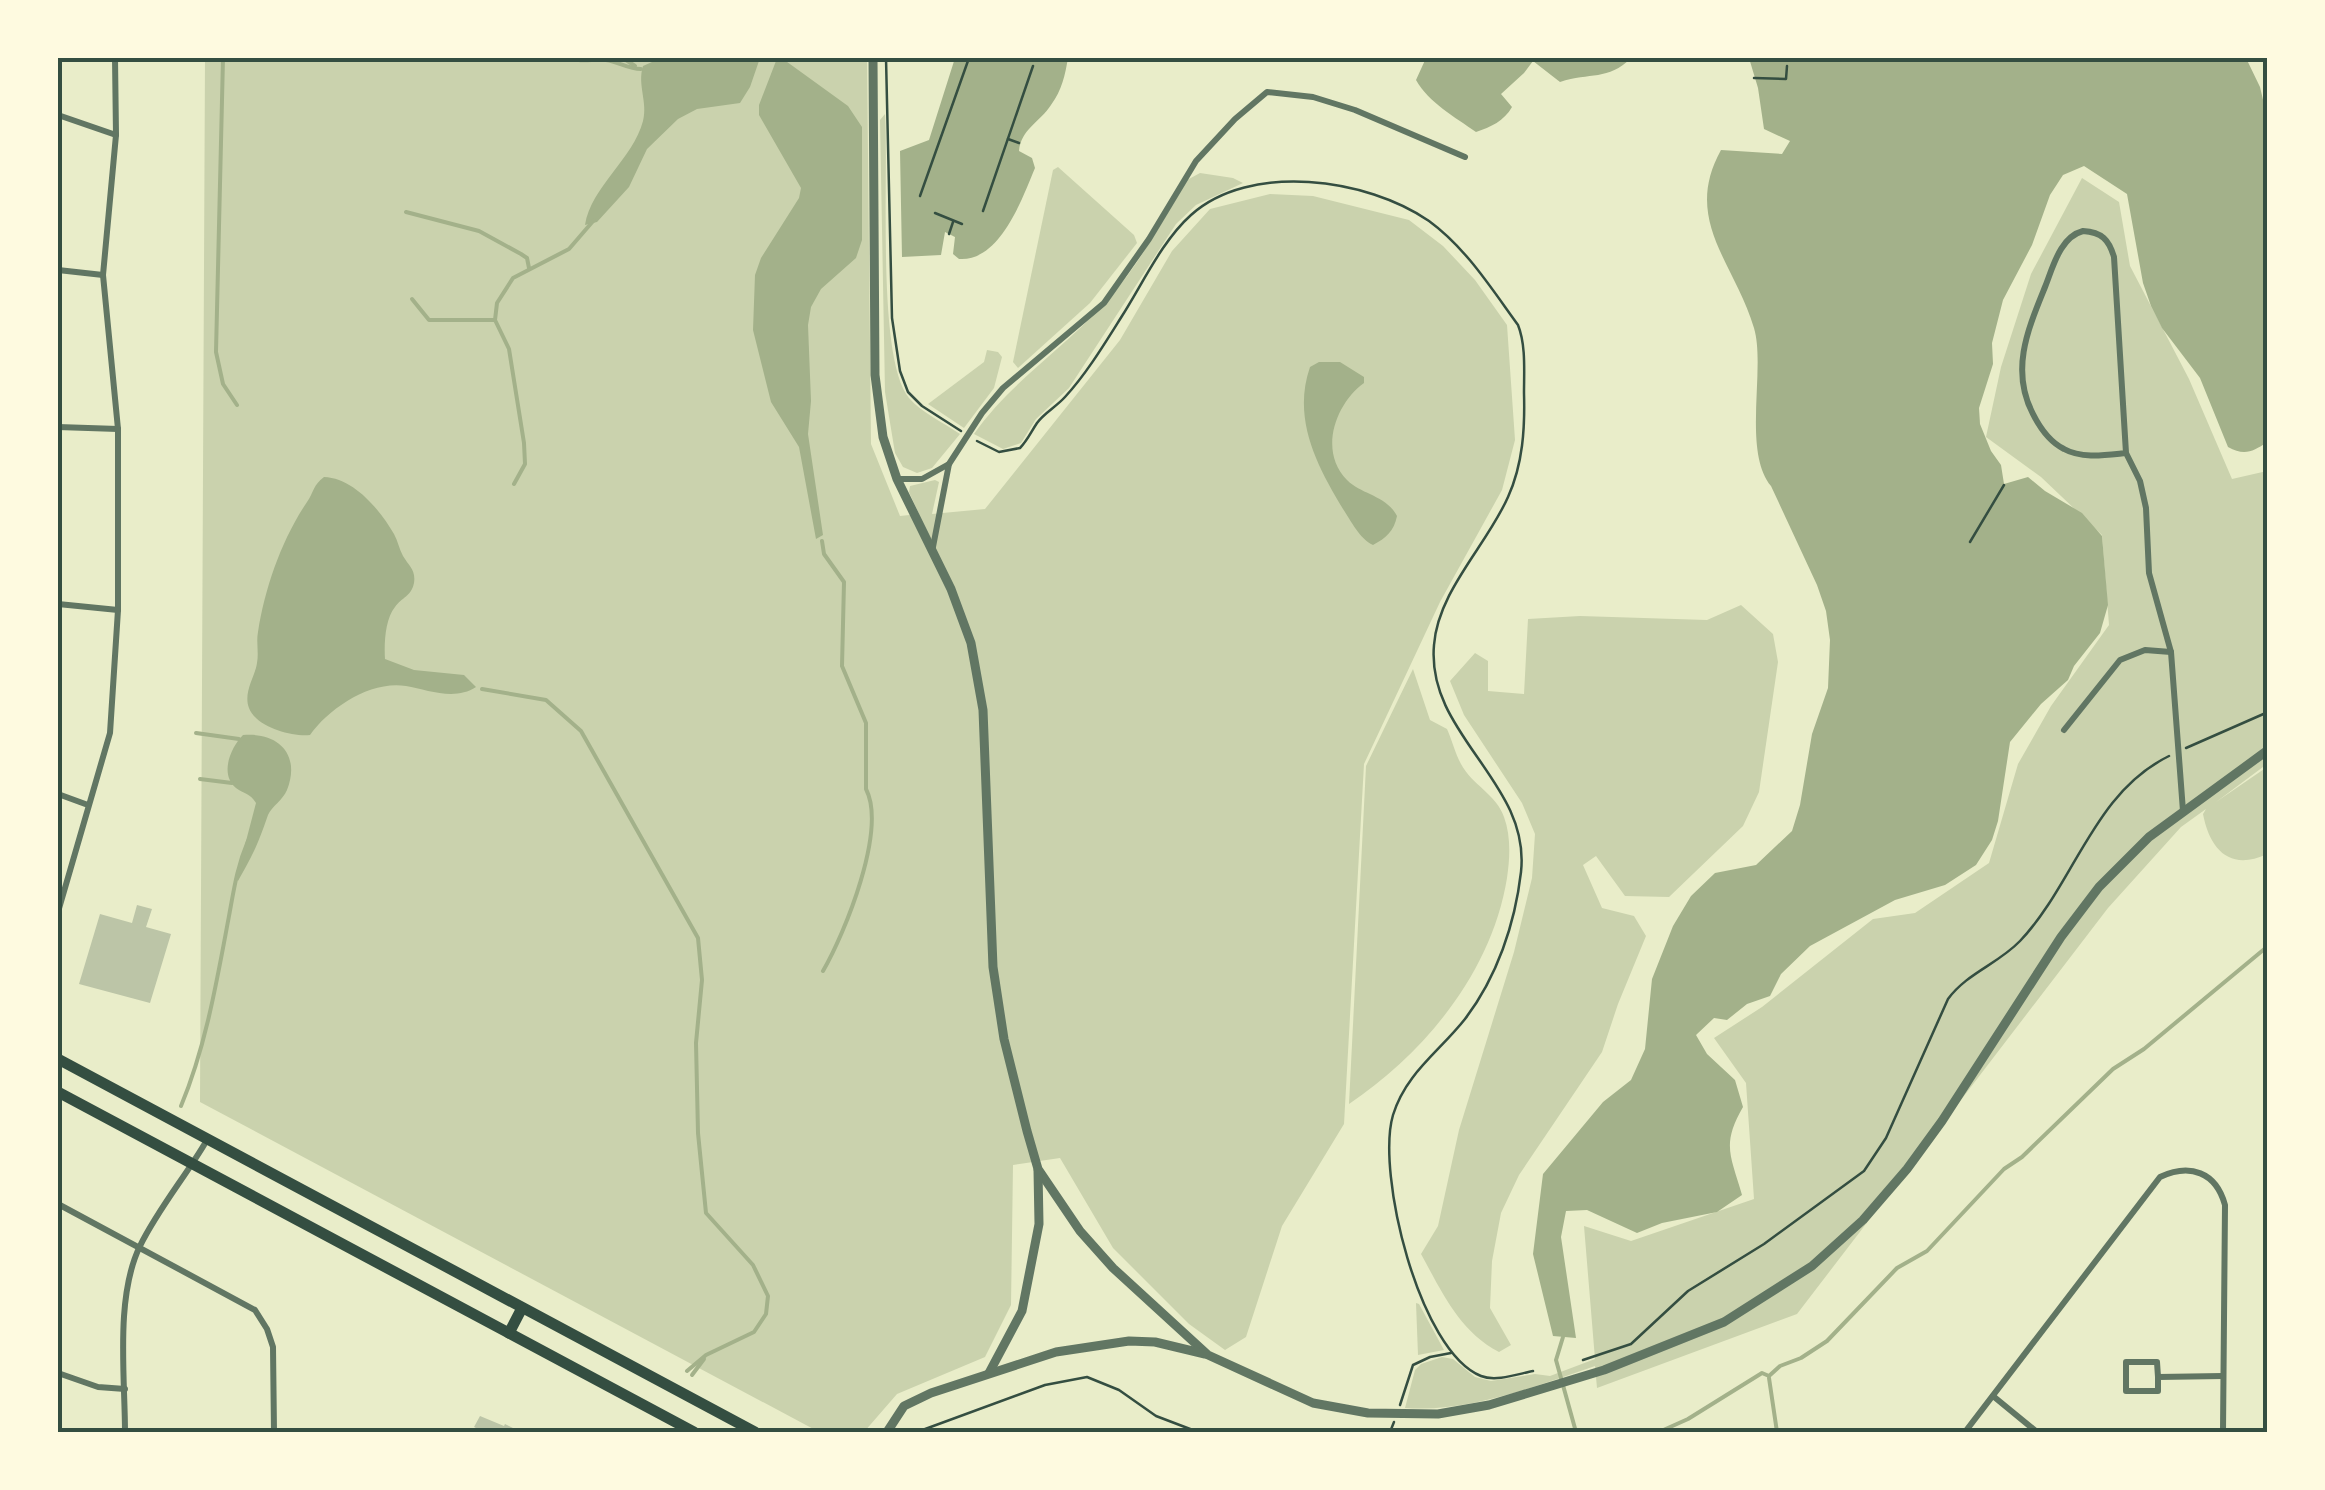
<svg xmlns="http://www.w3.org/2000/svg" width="2325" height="1490" font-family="Roboto,sans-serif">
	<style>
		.green { fill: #cad2ad }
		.water { fill: #a3b18a }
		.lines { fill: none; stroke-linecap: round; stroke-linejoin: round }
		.stream { stroke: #a3b18a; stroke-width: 4 }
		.building { fill: #bcc5a7 }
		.path { stroke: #344e41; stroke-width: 2.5 }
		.minor { stroke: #617663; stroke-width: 6 }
		.tertiary { stroke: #617663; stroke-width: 9 }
		.trunk { stroke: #344e41; stroke-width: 11 }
		.neatline { fill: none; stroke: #344e41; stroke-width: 4 }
	</style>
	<rect width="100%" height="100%" fill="#e9edc9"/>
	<g class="green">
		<polygon points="205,58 867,58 871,444 900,516 919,514 909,492 910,486 935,480 939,482 932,514 985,509 1120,340 1172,251 1210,209 1270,194 1313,196 1409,220 1443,246 1475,280 1507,325 1515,440 1502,490 1440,602 1364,764 1344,1124 1282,1226 1246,1337 1225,1350 1189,1324 1113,1248 1060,1158 1013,1165 1011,1305 985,1357 897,1394 864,1432 819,1432 200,1102"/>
		<path d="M885,114C889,173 876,358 909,398C922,413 944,423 960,434L932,468L917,473L903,467L895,453L885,392L880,120Z"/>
		<polygon points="1058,167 1134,235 1137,243 1090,303 1018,368 1013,362 1053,170"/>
		<path d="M1200,173L1233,178L1243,183L1196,205L1176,224L1069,388L1036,419L1021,443L1003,449L974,434C1009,384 1059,352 1100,308C1136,271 1160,225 1187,180Z"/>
		<path d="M2082,178L2119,202L2130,266L2189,379L2232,479L2267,471V764L2216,802L2267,767V854C2231,871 2210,851 2203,814L2206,809L2181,827L2108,908L1797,1314L1597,1388L1595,1366C1536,1386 1468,1413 1405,1408L1415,1370L1421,1364L1442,1357L1453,1359L1475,1377L1491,1381L1535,1374L1550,1376L1595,1359L1584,1226L1631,1241L1754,1199L1746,1083L1714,1038L1762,1007L1873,919L1915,913L1989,863L2018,764L2051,706L2109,625L2102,535L2041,477L1986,437L2001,367L2031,274Z"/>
		<polygon points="987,350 998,352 1002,357 994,388 964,428 928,404 984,362"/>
		<path d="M1741,605L1773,634L1778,662L1759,792L1743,826L1669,897L1625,896L1596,856L1583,865L1602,908L1634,916L1646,936L1618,1004L1602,1052L1519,1175L1501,1213L1492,1261L1490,1308L1511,1345L1499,1352C1459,1331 1442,1292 1421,1254L1438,1226L1459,1130L1514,952L1532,878L1535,834L1522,803L1464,715L1450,681L1475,653L1488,661V691L1524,694L1528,619L1580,616L1707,620Z"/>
		<path d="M1413,669L1430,720L1447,729C1452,740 1455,753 1461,764C1472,785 1496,794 1504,817C1511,836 1510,858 1507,878C1492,971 1426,1052 1349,1104L1366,766Z"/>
		<polygon points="1416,1303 1419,1304 1444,1350 1418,1355"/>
	</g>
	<g class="water">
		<path d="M661,58H760L750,87L740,103L697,109L678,119L647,149L629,187L597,222L585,225C591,187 633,159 643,121C648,102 637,85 643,66Z"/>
		<path d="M955,58H1068C1065,75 1062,90 1051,105C1040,122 1021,129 1019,151L1032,158L1035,168C1022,199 1000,262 959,259L953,254L955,237L945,232L941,255L902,257L900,151L929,140Z"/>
		<path d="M1426,58H1631C1608,81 1590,72 1560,82L1533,61L1524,73L1501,94L1512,107C1504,121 1491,127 1476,132C1455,117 1429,103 1416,80Z"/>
		<path d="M1749,58H2246L2260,87L2268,121L2267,442C2253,452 2244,456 2228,447L2200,378L2162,328L2151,306L2143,283L2127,194L2084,166L2063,175L2050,195L2032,245L2003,300L1992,343L1993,364L1979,408L1980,424L1991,451L2001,465L2004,484L2028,477L2045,491L2082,513L2102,536L2108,605L2100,633L2074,666L2068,680L2041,704L2010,742L1998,821L1992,840L1976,865L1945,885L1895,900L1810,946L1781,974L1770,996L1747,1004L1727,1020L1714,1018L1696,1035L1707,1054L1735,1080L1743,1107C1721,1145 1731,1156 1742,1195L1717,1212L1662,1223L1637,1233L1587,1210L1566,1211L1561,1237L1576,1338L1553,1336L1533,1254L1543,1174L1603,1102L1631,1080L1645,1049L1652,979L1673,926L1691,896L1715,873L1756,865L1792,831L1800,805L1812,734L1828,688L1830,640L1826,611L1817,585L1771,486C1742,451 1766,368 1754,328C1735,263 1682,220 1721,150L1782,154L1790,141L1764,129L1758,88Z"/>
		<polygon points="783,59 848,106 862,127 862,240 856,258 821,289 811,307 808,325 811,401 808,434 823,535 816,539 799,447 771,402 753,330 755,275 761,258 799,198 801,188 759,115 759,105 776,61"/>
		<path d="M1319,362H1340L1364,377V383C1336,403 1318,451 1347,480C1362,495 1386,495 1397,516C1394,531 1386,538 1373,545C1360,539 1351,521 1343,509C1317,466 1292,419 1310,367Z"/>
		<path d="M324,477C354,478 380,510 394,534C398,541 399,549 403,556C409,566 416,570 414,583C411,597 402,597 395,607C385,619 384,644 385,659L414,670L464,675L476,687C455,701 428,690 406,686C371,680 329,708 310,735C292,737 256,727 249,708C243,692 255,677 257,663C259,652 256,642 258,632C265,587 282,539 307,502C314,492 313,485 324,477Z"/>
		<path d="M243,735C278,732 301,754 287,790C283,800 272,806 268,815C258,844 253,855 238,881L236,879L256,803C250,793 244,794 236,788C219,774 231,747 243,735Z"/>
	</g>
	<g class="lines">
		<g class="stream">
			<polyline points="223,58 216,352 223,384 237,405"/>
			<path d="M570,58C584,63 593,58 606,60C619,62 628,69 641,69"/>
			<polyline points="623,58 635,66"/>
			<polyline points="406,212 479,231 521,254 527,258 529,268"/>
			<polyline points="412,299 429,320 495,320"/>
			<polyline points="514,484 525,464 524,443 509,349 495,320 497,303 513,278 569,249 594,220"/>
			<path d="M822,541L824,554L844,582L842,666L866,723V789C887,830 845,933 823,971"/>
			<polyline points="482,689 546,700 581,731 698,938 702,980 696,1043 698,1133 706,1213 753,1265 768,1296 766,1314 754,1332 706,1355 687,1371"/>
			<polyline points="196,733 239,739"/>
			<polyline points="200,779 232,783"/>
			<path d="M181,1106C206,1046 217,980 229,916C234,889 237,867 248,841"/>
			<polyline points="1563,1337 1556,1360 1576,1432"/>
			<polyline points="692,1375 704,1359"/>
			<polyline points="1769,1378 1777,1432"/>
			<polyline points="1659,1432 1688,1419 1762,1373 1769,1376 1780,1366 1801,1358 1827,1341 1897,1268 1927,1251 2004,1169 2022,1157 2113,1069 2144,1049 2268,946"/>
		</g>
	</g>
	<g class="building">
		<polygon points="137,905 152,909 146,927 171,934 150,1003 79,984 100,914 132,923"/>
		<polygon points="480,1416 504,1426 505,1424 521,1432 484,1432 474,1427"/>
	</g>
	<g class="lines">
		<g class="path">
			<polyline points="886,58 892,318 900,371 908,392 922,406 961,431"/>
			<polyline points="1754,78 1786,79 1787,66"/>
			<polyline points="1008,139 1019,143"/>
			<polyline points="920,196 969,58"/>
			<polyline points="983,211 1033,66"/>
			<polyline points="935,213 962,224"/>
			<polyline points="949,234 953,222"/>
			<path d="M977,441L999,452L1020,448C1027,441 1031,432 1037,423C1044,413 1056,407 1065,397C1087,373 1105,343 1122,316C1143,283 1162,241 1191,215C1250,162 1367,178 1429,221C1466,248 1491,288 1518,325C1526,345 1524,371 1524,393C1525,428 1523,464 1508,497C1487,545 1438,591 1434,645C1426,735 1531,782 1521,872C1515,924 1497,977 1465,1019C1439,1052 1406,1073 1393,1115C1376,1173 1419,1351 1481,1376C1496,1382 1518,1374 1533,1371"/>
			<polyline points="1970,542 2004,485"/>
			<polyline points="2186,748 2268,712"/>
			<path d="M1583,1360L1631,1344L1688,1291L1764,1244L1864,1171L1886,1138L1948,999C1967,973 1998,964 2020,941C2075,883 2093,793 2169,756"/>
			<polyline points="1400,1405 1413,1365 1430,1357 1451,1353"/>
			<polyline points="917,1432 1045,1385 1087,1377 1119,1390 1156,1416 1198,1432"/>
			<polyline points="1390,1432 1394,1422"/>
		</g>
		<g class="minor">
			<polyline points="58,115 116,135"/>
			<polyline points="58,270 103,275"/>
			<polyline points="58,427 118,429"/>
			<path d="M2126,453C2106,455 2082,459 2064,449C2050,442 2040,428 2033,414C2010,370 2028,329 2045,287C2053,267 2060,237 2083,231C2102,232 2109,240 2114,257L2126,453L2140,481L2146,508L2149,573L2171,652L2183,811"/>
			<polyline points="897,479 922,479 949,464"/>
			<polyline points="932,552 949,464 982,413 1003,388 1104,303 1149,239 1196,161 1235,119 1267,92 1313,97 1355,110 1465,157"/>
			<polyline points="58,604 118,610"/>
			<polyline points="2064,730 2120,660 2145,650 2171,652"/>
			<polyline points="58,794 88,805"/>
			<polyline points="58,912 110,733 118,610 118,429 103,275 116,135 115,58"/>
			<polyline points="58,1204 255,1310 267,1329 273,1347 274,1432"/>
			<polyline points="58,1373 98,1387 125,1389"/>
			<polyline points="2158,1377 2158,1391 2126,1391 2126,1362 2157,1362 2158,1377 2223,1376"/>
			<polyline points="1993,1396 2037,1432"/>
			<path d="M125,1432C125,1377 115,1297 140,1246C158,1209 186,1176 207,1140"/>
			<path d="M1965,1432L2160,1177C2190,1163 2216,1172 2225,1205L2223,1432"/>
		</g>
		<g class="tertiary">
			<polyline points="873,58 875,375 883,437 897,479 951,589 971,643 983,710 993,967 1004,1039 1027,1131 1038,1169 1080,1231 1113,1268 1208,1355 1313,1403 1368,1413 1438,1414 1489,1405 1604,1370 1724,1322 1812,1266 1863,1220 1907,1169 1942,1121 2061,937 2099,887 2149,837 2268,750"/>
			<polyline points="989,1373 1022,1311 1039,1224 1038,1170"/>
			<polyline points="887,1432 904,1406 931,1393 1056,1352 1129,1341 1155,1342 1205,1354"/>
		</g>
		<g class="trunk">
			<polyline points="58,1059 755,1432"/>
			<polyline points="58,1092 694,1432"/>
			<polyline points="509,1333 522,1308"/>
		</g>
	</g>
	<rect width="2325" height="1490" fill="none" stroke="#fefae0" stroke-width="120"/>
	<rect x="60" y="60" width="2205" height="1370" class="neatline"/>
</svg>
